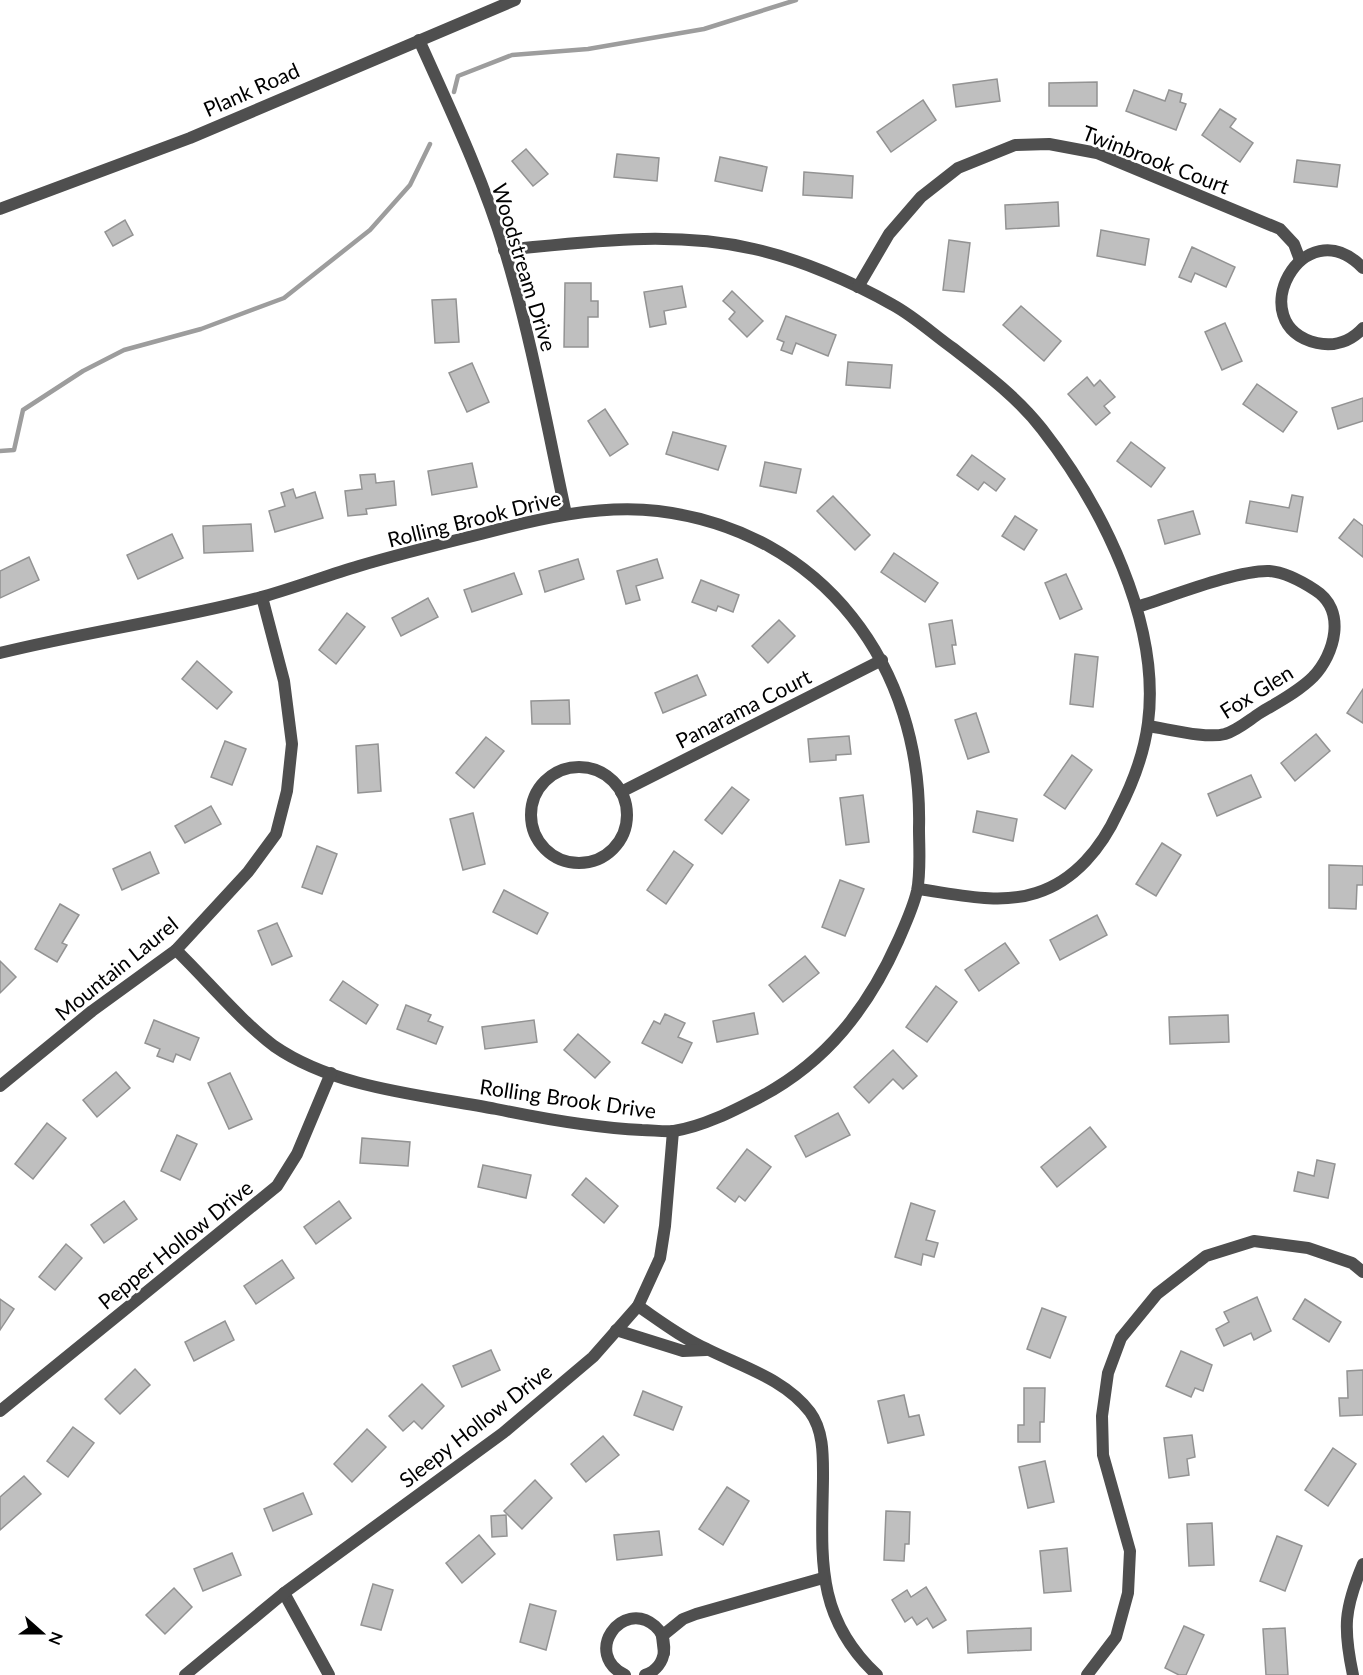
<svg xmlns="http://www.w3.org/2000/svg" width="1363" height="1675" font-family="Lato,sans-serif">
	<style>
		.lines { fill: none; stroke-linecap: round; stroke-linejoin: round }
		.stream { stroke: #9d9d9d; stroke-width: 4.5 }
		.building { fill: #bfbfbf; stroke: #939393; stroke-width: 1.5 }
		.minor { stroke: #4f4f4f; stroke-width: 12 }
		.tertiary { stroke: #4f4f4f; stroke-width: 12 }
		.labels { text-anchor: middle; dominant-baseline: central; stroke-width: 5; stroke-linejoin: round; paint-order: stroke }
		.street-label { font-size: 21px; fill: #000; stroke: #fff }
	</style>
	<rect width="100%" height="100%" fill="#fff"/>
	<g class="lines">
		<g class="stream">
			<polyline points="454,92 458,76 512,55 588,49 704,29 796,0"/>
			<polyline points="0,451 14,450 23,410 83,371 124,350 201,329 284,298 370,230 410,185 430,144"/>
		</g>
	</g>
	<g class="building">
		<polygon points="997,79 1000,101 956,107 953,85"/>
		<polygon points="1097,82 1097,106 1049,106 1049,83"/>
		<polygon points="1134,90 1165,101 1169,90 1182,94 1180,102 1186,104 1176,130 1126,111"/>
		<polygon points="923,100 936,120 891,152 877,132"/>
		<polygon points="1220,109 1236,119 1230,127 1253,143 1240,162 1202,135"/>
		<polygon points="526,149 548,174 533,186 512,161"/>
		<polygon points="617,154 659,158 657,181 614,177"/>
		<polygon points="720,157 767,167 762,191 715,181"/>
		<polygon points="1297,160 1340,165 1337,187 1294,182"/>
		<polygon points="804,172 853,176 852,198 803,195"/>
		<polygon points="1058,202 1059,226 1006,229 1005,205"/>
		<polygon points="125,220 133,235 113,246 105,232"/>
		<polygon points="1101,230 1149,239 1145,265 1097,256"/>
		<polygon points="949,240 970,243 964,292 943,290"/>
		<polygon points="1192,247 1235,267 1226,287 1195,273 1191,282 1179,277"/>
		<polygon points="565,283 591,283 591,301 598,301 598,317 588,317 588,347 564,347"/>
		<polygon points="682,286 686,307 664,311 666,324 650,327 644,292"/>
		<polygon points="732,291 763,321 747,337 729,319 735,312 723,301"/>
		<polygon points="456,299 459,342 435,343 432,300"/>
		<polygon points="1021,306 1061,341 1044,361 1003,325"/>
		<polygon points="786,316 836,335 828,356 796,343 792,354 781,350 784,342 777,339"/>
		<polygon points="1225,323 1242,361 1222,370 1205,332"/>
		<polygon points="848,362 892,365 890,388 846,385"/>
		<polygon points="472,363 489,402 467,412 449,373"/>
		<polygon points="1087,377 1094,386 1100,380 1115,397 1104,406 1110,413 1096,425 1068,394"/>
		<polygon points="1257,384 1297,412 1283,432 1243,404"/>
		<polygon points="1363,398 1363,421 1338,429 1332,408"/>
		<polygon points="605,409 628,444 610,456 588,421"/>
		<polygon points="673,432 726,446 718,470 666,454"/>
		<polygon points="1131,442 1165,468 1151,487 1117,461"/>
		<polygon points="972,455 1005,479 996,491 984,482 978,490 957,475"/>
		<polygon points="765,462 801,469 796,493 760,486"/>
		<polygon points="472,463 477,487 432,495 428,471"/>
		<polygon points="375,474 376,483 394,481 396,505 366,509 367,514 348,516 345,491 362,489 360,475"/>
		<polygon points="293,489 296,498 315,492 323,518 275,532 269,511 285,506 281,493"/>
		<polygon points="1292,495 1303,497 1297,532 1246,523 1250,501 1289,508"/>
		<polygon points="833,496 870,535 855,550 817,511"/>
		<polygon points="1193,511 1200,534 1165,544 1158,520"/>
		<polygon points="1015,516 1037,530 1024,550 1002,536"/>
		<polygon points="1354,519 1363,526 1363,557 1339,538"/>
		<polygon points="251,524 253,551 204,553 203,526"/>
		<polygon points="172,534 183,558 138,579 127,555"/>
		<polygon points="894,553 938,583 925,602 881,572"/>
		<polygon points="29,557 39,580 0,598 0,571"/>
		<polygon points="578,559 584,579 545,592 539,571"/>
		<polygon points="657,559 663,578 636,586 640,600 626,604 617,571"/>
		<polygon points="514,573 522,594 472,612 464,590"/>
		<polygon points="1066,574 1082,609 1060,619 1045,583"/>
		<polygon points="701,580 739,595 733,612 718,606 716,611 692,602"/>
		<polygon points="428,598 438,617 401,636 392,618"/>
		<polygon points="347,613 365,627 336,664 319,650"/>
		<polygon points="779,620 795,636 768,663 752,646"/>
		<polygon points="952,620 956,645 952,645 955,664 936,667 929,624"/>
		<polygon points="1075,654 1098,657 1093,707 1070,704"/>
		<polygon points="197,661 232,692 217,709 182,679"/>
		<polygon points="697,675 706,695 663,713 655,693"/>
		<polygon points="1363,689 1363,723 1347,713"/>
		<polygon points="569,700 570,724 532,724 531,701"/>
		<polygon points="976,713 989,752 968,759 955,720"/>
		<polygon points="1316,734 1330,751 1295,781 1281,763"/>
		<polygon points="849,736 851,754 836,755 836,760 810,762 808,739"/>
		<polygon points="486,737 504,751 474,788 456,773"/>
		<polygon points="225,741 246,749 232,785 211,777"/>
		<polygon points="378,744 381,791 358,793 356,746"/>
		<polygon points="1072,755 1092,770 1065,809 1044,795"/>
		<polygon points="1251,775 1261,797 1217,816 1208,794"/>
		<polygon points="732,787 749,800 722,834 705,820"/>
		<polygon points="863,795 869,842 846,845 840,798"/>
		<polygon points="211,806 221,824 185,843 175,826"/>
		<polygon points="977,811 1017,819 1013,841 973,832"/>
		<polygon points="473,813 485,864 463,870 450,819"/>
		<polygon points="1162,843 1181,855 1156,896 1136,884"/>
		<polygon points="317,846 337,854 322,894 302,887"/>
		<polygon points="674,851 693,865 666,904 647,890"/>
		<polygon points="150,852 159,873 122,890 113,869"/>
		<polygon points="1329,865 1363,866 1363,885 1357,885 1356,909 1329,908"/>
		<polygon points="840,880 864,889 845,936 822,927"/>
		<polygon points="504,890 548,913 537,934 493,912"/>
		<polygon points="60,904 79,915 62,943 67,945 57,962 35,949"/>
		<polygon points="1097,915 1107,935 1060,960 1050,940"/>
		<polygon points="277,923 292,956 272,965 258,931"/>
		<polygon points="1005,943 1019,963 979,991 965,970"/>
		<polygon points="805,956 819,973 783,1002 769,985"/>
		<polygon points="0,961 16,977 0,993"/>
		<polygon points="343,981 378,1005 366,1024 330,1000"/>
		<polygon points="936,986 957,1002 927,1042 906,1027"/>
		<polygon points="406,1005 431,1015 428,1021 443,1027 436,1044 397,1029"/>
		<polygon points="754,1013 758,1034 717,1042 713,1021"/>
		<polygon points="665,1014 685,1023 678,1037 692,1043 682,1063 642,1043 654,1021 660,1024"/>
		<polygon points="1228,1015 1229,1042 1170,1044 1169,1017"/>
		<polygon points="154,1020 199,1038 190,1060 176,1054 173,1062 157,1056 160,1049 145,1043"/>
		<polygon points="534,1020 537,1042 485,1049 482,1027"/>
		<polygon points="578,1034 610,1062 595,1078 564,1050"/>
		<polygon points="893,1050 917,1076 903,1089 893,1079 869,1103 854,1087"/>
		<polygon points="116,1072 130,1088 97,1117 83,1100"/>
		<polygon points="230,1073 252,1119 229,1129 208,1083"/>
		<polygon points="838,1113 850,1135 806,1157 795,1136"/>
		<polygon points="47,1123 66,1138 33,1179 15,1164"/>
		<polygon points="1090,1127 1106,1147 1057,1187 1041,1167"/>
		<polygon points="177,1135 197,1144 180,1180 161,1171"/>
		<polygon points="362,1138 410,1142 408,1166 360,1163"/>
		<polygon points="747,1149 771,1167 745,1201 739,1196 735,1202 717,1188"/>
		<polygon points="1317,1160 1335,1164 1328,1198 1294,1191 1298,1172 1314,1176"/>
		<polygon points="483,1165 531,1175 526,1198 478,1187"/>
		<polygon points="586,1178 618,1206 604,1223 572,1195"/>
		<polygon points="124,1201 137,1219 104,1243 91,1225"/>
		<polygon points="339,1201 351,1218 316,1244 304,1227"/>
		<polygon points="911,1203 935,1211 926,1240 938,1243 934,1257 923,1254 921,1265 895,1257"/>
		<polygon points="66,1244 82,1258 55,1290 39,1277"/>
		<polygon points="282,1260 294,1278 256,1304 244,1286"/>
		<polygon points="1257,1297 1271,1331 1254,1340 1251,1333 1224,1346 1216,1329 1229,1322 1224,1312"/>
		<polygon points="0,1299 14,1309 0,1330"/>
		<polygon points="1305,1299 1341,1322 1329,1342 1293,1319"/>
		<polygon points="1042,1308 1066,1317 1050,1358 1027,1349"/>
		<polygon points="225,1321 234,1340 194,1361 185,1342"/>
		<polygon points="491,1350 500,1370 462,1387 453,1366"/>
		<polygon points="1181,1351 1212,1365 1203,1391 1195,1388 1191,1397 1166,1386"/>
		<polygon points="135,1369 150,1385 120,1414 105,1399"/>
		<polygon points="1363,1370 1363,1415 1340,1416 1339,1398 1348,1398 1347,1371"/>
		<polygon points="422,1384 444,1406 422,1429 414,1421 403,1431 389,1416"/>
		<polygon points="1024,1388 1045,1388 1044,1422 1040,1422 1040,1442 1018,1442 1018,1425 1024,1425"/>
		<polygon points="643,1391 682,1407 673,1430 634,1415"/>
		<polygon points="904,1395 909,1417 919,1415 924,1435 888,1443 878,1401"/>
		<polygon points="73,1427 94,1443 68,1477 47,1461"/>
		<polygon points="367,1429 386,1447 352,1482 334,1464"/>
		<polygon points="1192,1435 1195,1457 1187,1459 1189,1475 1169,1478 1164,1438"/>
		<polygon points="603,1436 619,1455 586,1482 571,1464"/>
		<polygon points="1333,1448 1356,1464 1328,1506 1305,1490"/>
		<polygon points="1045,1461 1054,1502 1028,1508 1019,1467"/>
		<polygon points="24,1476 41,1494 0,1530 0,1497"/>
		<polygon points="535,1480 552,1498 522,1529 504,1511"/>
		<polygon points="727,1487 749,1501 723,1545 699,1529"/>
		<polygon points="303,1493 312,1514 273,1531 264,1509"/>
		<polygon points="886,1511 910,1512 909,1544 905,1544 904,1561 884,1560"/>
		<polygon points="506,1515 507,1536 492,1537 491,1516"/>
		<polygon points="1212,1523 1214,1565 1189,1566 1187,1524"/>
		<polygon points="659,1531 662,1555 617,1560 614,1535"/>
		<polygon points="479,1535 495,1554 462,1583 446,1563"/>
		<polygon points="1277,1536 1302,1546 1285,1591 1260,1581"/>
		<polygon points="1067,1548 1071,1591 1044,1593 1040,1551"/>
		<polygon points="232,1553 241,1575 203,1591 194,1569"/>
		<polygon points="373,1584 393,1590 381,1630 361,1625"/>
		<polygon points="926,1587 946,1620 933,1628 927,1618 917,1625 912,1617 905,1622 892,1600 907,1590 911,1597"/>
		<polygon points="174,1588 192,1607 165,1634 146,1615"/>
		<polygon points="530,1604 556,1611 546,1650 520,1642"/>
		<polygon points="1184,1626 1204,1635 1186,1675 1179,1675 1165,1668"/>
		<polygon points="1031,1628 1031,1650 968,1653 967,1631"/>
		<polygon points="1285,1628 1288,1675 1266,1675 1263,1629"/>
	</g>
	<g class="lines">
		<g class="minor">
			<path d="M419,40C450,109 483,178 505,251C531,337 547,426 566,514"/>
			<path d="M504,250C588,242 671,230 754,249C799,259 853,282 893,305C915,317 934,335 954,349C985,373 1018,398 1042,429C1102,506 1161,623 1148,723C1144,754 1132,785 1118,812C1102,847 1075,881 1036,893C999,905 956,894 918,889"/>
			<path d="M1363,268C1303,206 1240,325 1317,343C1335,347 1351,341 1363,328"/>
			<polyline points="858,287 889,234 921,197 958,168 1015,145 1049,144 1097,153 1280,229 1294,244 1300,260"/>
			<path d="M1137,607C1170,597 1237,570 1269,571C1285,572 1301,581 1315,590C1347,610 1335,654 1313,677C1298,692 1278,702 1260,713C1249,720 1238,730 1225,734C1206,739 1169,729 1148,726"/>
			<path d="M0,653C85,632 173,620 258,598C292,589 325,576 359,566C399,554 440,544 481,534C537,519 600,504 658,511C823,531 923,667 919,828C919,848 921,872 917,891C913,908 905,925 898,941C868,1008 827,1061 762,1096C735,1110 705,1126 674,1131C664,1132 652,1130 642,1130C594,1128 544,1119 496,1109C424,1095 336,1089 274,1046C243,1023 205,978 176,950"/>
			<circle cx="579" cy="815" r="48"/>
			<polyline points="621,792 882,660"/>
			<polyline points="0,1086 92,1011 176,950 248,872 276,834 287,791 292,744 284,681 262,597"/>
			<path d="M638,1306C660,1321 682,1338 707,1349C743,1367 785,1379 810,1412C824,1431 823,1457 823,1478C822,1557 814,1616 877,1675"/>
			<polyline points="616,1330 683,1351 706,1350"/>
			<polyline points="0,1411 277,1186 297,1154 331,1073"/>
			<polyline points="284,1593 329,1675"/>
			<polyline points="664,1653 662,1636 683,1619 696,1614 823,1578"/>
			<polyline points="185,1675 284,1593 503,1433 593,1357 638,1306 660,1258 665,1226 673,1131"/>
			<path d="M625,1675C582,1654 622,1598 655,1626C662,1632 665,1641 664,1651C663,1662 656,1671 645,1675"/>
			<polyline points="1087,1675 1116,1637 1128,1593 1130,1551 1103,1455 1102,1416 1108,1373 1121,1338 1157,1294 1206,1256 1254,1241 1308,1248 1352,1263 1363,1272"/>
			<path d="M1353,1675C1343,1628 1344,1609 1363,1564"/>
		</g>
		<polyline class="tertiary" points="0,209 190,138 515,0"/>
	</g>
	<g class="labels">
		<g class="street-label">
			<text transform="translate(251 89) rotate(-24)">Plank Road</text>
			<text transform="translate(1156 159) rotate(21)">Twinbrook Court</text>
			<text transform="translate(525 267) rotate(73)">Woodstream Drive</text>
			<text transform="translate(474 518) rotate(-14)">Rolling Brook Drive</text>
			<text transform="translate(1256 691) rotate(-32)">Fox Glen</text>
			<text transform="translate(743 708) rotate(-27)">Panarama Court</text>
			<text transform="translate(116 968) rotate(-39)">Mountain Laurel</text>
			<text transform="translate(568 1098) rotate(8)">Rolling Brook Drive</text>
			<text transform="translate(175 1244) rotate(-39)">Pepper Hollow Drive</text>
			<text transform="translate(475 1425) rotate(-38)">Sleepy Hollow Drive</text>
		</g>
	</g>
	<g transform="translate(42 1633) rotate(111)" stroke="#ffffff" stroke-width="4.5" paint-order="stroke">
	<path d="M0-4.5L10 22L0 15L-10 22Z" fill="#000000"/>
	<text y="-9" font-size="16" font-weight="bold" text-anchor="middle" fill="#000000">N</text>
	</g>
</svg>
